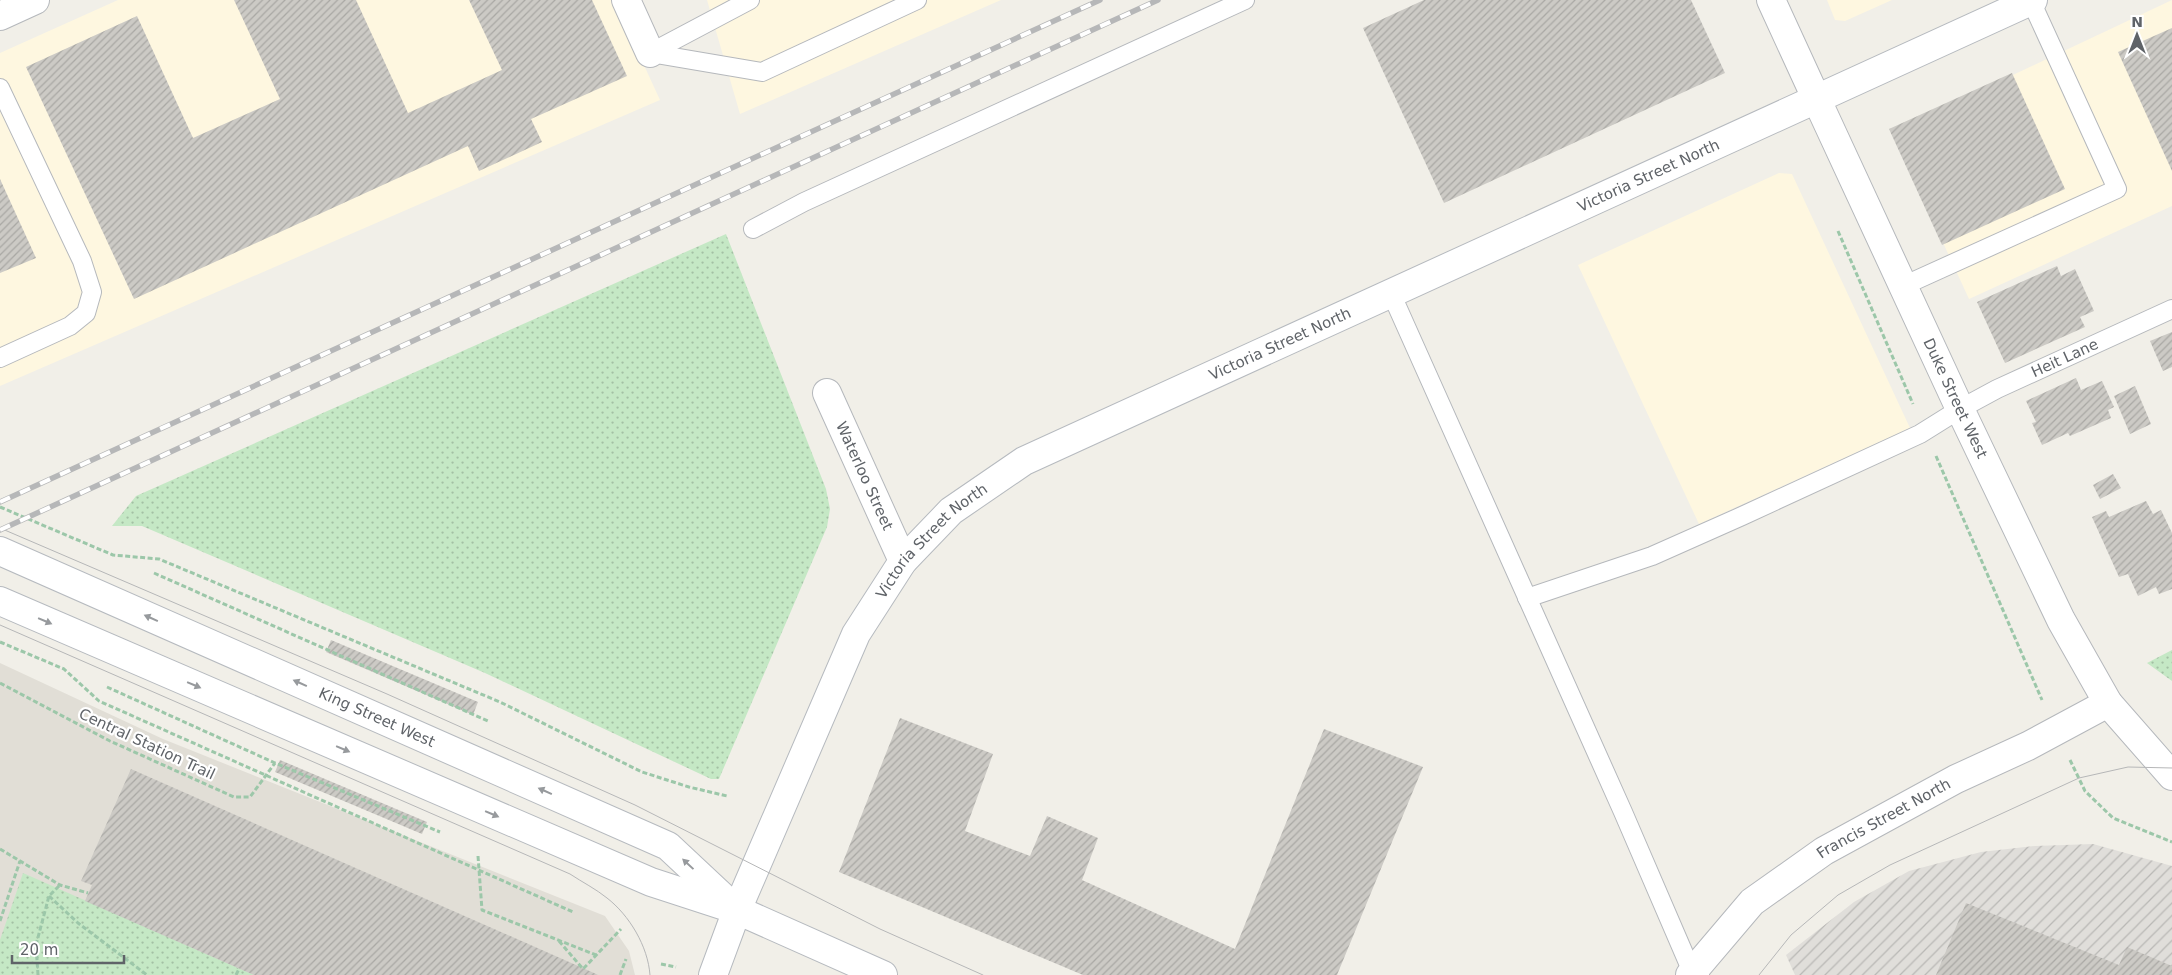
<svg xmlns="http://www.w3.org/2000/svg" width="2172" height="975" font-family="'DejaVu Sans',sans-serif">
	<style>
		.commercial { fill: #fef7e0 }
		.industrial { fill: url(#industrial-furrows) }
		.education { fill: #e1ded6 }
		.grass { fill: url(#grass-dots) }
		.building { fill: url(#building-hatch) }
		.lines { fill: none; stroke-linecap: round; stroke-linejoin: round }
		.service-casing { stroke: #b5b8bc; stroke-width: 20 }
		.minor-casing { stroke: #b5b8bc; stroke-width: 30 }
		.tertiary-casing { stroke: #b5b8bc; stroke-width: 30 }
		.secondary-casing { stroke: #b6babf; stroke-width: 30 }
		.path { stroke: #9cc7a9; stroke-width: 3; stroke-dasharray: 5 2.5; stroke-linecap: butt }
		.service { stroke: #fff; stroke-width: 18 }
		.minor { stroke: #fff; stroke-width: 28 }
		.tertiary { stroke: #fff; stroke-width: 28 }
		.secondary { stroke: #fff; stroke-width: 28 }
		.tram { stroke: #b6b7b8; stroke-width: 1 }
		.rail-casing { stroke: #b6b7b8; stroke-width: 5.5 }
		.rail { stroke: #fff; stroke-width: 4; stroke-dasharray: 11; stroke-linecap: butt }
		.oneway { fill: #979a9d }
		.labels { text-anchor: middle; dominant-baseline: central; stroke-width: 4.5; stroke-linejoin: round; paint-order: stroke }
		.street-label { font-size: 15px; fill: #5f6368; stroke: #fff }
	</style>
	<defs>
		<pattern id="industrial-furrows" width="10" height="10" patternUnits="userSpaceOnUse" patternTransform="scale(1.25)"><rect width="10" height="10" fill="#e0deda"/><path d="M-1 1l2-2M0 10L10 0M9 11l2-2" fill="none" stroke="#b9b8b5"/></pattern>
		<pattern id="grass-dots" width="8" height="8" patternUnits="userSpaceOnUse" patternTransform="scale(1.25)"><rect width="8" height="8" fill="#c5e8c5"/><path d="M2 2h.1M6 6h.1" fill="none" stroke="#a3c0a4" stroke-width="1.8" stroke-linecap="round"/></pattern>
		<pattern id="building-hatch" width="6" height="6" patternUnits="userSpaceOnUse" patternTransform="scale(1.25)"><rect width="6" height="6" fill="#cccac5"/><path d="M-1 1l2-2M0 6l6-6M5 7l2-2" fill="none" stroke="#a9a8a4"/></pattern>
	</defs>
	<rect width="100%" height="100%" fill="#f1efe8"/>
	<g class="commercial">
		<polygon points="118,0 614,0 660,100 0,386 0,53"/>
		<polygon points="707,0 1001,0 740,114"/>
		<polygon points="1827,0 1892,0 1845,21 1835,20"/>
		<polygon points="2172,0 2172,206 1969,299 1892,132"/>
		<polygon points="1779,173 1792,174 1910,428 1699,524 1578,265"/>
	</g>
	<polygon class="industrial" points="2093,844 2172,866 2172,975 1795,975 1786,955 1854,902 1909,871 1981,852 2035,846"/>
	<polygon class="education" points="0,663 163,739 605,916 629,951 635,975 0,975"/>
	<g class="grass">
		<polygon points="726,234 826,489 830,509 827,527 719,779 711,779 485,673 142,526 112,526 136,496"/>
		<polygon points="2172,650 2172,681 2147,663"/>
		<polygon points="23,873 254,975 0,975 0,940"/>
	</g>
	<g class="building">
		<polygon points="234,0 356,0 408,113 502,70 469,0 592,0 627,76 531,119 542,142 479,171 468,146 134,299 26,67 137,16 193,138 280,99"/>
		<polygon points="1424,0 1691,0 1725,73 1444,203 1363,28"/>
		<polygon points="2172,28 2172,171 2118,52"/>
		<polygon points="2012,73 2065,189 1942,245 1889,129"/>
		<polygon points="0,179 36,258 0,273"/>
		<polygon points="2057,266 2061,276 2075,269 2094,311 2080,317 2085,327 2005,363 1977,302"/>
		<polygon points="2172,332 2172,367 2163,371 2150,341"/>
		<polygon points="2076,378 2081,390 2102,381 2114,407 2108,410 2111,418 2070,436 2068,433 2042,445 2032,423 2036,422 2026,401"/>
		<polygon points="2135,386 2151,424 2130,434 2114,396"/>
		<polygon points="2113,474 2121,488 2100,499 2093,485"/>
		<polygon points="2146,501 2153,514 2161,510 2172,533 2172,589 2159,594 2156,587 2138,596 2128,574 2119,577 2092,517 2106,511 2109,517"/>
		<polygon points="331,640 478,702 473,715 326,652"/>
		<polygon points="900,718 993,754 965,831 1030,856 1047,816 1098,838 1082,880 1235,949 1324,729 1423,767 1337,975 1083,975 839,872"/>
		<polygon points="280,760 427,822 422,834 275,772"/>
		<polygon points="131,769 594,973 598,975 254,975 85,901 92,885 81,881"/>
		<polygon points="1966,903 2119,965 2127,947 2172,966 2172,975 1936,975"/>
	</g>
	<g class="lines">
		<defs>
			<g id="service">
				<polyline points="650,53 762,72 917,0"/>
				<polyline points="650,53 750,0"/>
				<polyline points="0,88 82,261 92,292 86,313 70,326 0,358"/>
				<polyline points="753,229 804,202 1245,0"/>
				<polyline points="1903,286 2117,189 2031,1"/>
				<polyline points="1391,293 1623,812 1692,972 1700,975"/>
				<path id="s1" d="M1527,598L1652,556L1742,516L1920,434L1960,409L1997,389L2172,309"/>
			</g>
			<g id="minor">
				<polyline points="626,0 650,53"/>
				<polyline points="1771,0 1816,98"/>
				<polyline points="0,16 35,0"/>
				<path id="s2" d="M827,393L903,561"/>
			</g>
			<g id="tertiary">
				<path id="s3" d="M1816,98L1960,409L2061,620L2108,703L2172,776"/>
				<path id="s4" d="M1690,975L1752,902L1824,851L1956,779L2028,746L2108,703"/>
			</g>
			<g id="secondary">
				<path id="s5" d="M0,551L668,846L730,904"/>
				<polyline points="0,601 651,882 737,910 883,975"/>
				<path id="s6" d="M713,975L737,910L856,634L903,561L951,511L1024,461L2033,0"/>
			</g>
		</defs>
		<use href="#service" class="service-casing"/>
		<use href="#minor" class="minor-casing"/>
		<use href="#tertiary" class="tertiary-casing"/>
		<use href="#secondary" class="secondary-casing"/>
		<g class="path">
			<polyline points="1838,231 1913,404"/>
			<polyline points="1936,456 2042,700"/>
			<polyline points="0,507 113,555 159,559 500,702 642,772 689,787 727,796"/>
			<polyline points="154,573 488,721"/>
			<polyline points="0,642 64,669 99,701 573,912"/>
			<polyline points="0,683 110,741 234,797 250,797 275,763"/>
			<polyline points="107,687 275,763 440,832"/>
			<polyline points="2070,760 2085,791 2113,818 2172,842"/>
			<polyline points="0,849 60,885 88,893"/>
			<polyline points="478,856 482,910 596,955"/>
			<polyline points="49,896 78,923 147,975"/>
			<polyline points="0,921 20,861"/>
			<polyline points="559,941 583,969 621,929"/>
			<polyline points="661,964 676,967"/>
			<polyline points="38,975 36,945 49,896 60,885"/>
			<polyline points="236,975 239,969"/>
			<polyline points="620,975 626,959"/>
		</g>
		<use href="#service" class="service"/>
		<use href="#minor" class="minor"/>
		<use href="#tertiary" class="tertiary"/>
		<use href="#secondary" class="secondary"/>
		<g class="tram">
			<polyline points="0,528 387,694 635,805 880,929 983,975"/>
			<path d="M0,625L570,874C582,882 596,889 607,898C629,915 648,946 650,975"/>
			<polyline points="1759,975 1791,935 1838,895 1890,865 2079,778 2128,767 2172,768"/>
		</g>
		<defs>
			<g id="rail">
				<polyline points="0,502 1100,0"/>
				<polyline points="0,530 1158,0"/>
			</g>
		</defs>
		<use href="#rail" class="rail-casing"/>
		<use href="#rail" class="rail"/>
	</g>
	<defs><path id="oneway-solid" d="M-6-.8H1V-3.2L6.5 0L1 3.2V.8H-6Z" transform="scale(1.25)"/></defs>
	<g class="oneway">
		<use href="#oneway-solid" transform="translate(151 618) rotate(-156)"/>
		<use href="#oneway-solid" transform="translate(45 621) rotate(23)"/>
		<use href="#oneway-solid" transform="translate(300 683) rotate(-156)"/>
		<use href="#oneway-solid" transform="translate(194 685) rotate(23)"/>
		<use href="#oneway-solid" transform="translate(343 749) rotate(23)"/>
		<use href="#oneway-solid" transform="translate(545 791) rotate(-156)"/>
		<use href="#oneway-solid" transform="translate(492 814) rotate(23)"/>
		<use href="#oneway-solid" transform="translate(688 864) rotate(-137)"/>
	</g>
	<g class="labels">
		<g class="street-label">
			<text stroke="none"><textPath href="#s6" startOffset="1301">Victoria Street North</textPath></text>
			<text stroke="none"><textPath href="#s6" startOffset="896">Victoria Street North</textPath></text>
			<text stroke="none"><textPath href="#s1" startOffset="590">Heit Lane</textPath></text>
			<text stroke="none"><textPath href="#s3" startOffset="331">Duke Street West</textPath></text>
			<text stroke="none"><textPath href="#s2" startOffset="91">Waterloo Street</textPath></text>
			<text stroke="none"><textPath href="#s6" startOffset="491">Victoria Street North</textPath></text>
			<text stroke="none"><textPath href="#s5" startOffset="412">King Street West</textPath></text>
			<text transform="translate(147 744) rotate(25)">Central Station Trail</text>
			<text stroke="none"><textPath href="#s4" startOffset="252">Francis Street North</textPath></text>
		</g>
	</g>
	<g transform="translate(2137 35)" stroke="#ffffff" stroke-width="4" paint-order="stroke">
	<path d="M0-4L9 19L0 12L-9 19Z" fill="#5f6368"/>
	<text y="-8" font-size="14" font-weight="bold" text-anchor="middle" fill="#5f6368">N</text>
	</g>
	<path d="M12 955v8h112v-8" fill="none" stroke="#5f6368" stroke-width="2.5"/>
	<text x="20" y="955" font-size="15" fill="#5f6368" stroke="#ffffff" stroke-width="4" paint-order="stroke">20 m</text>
</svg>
